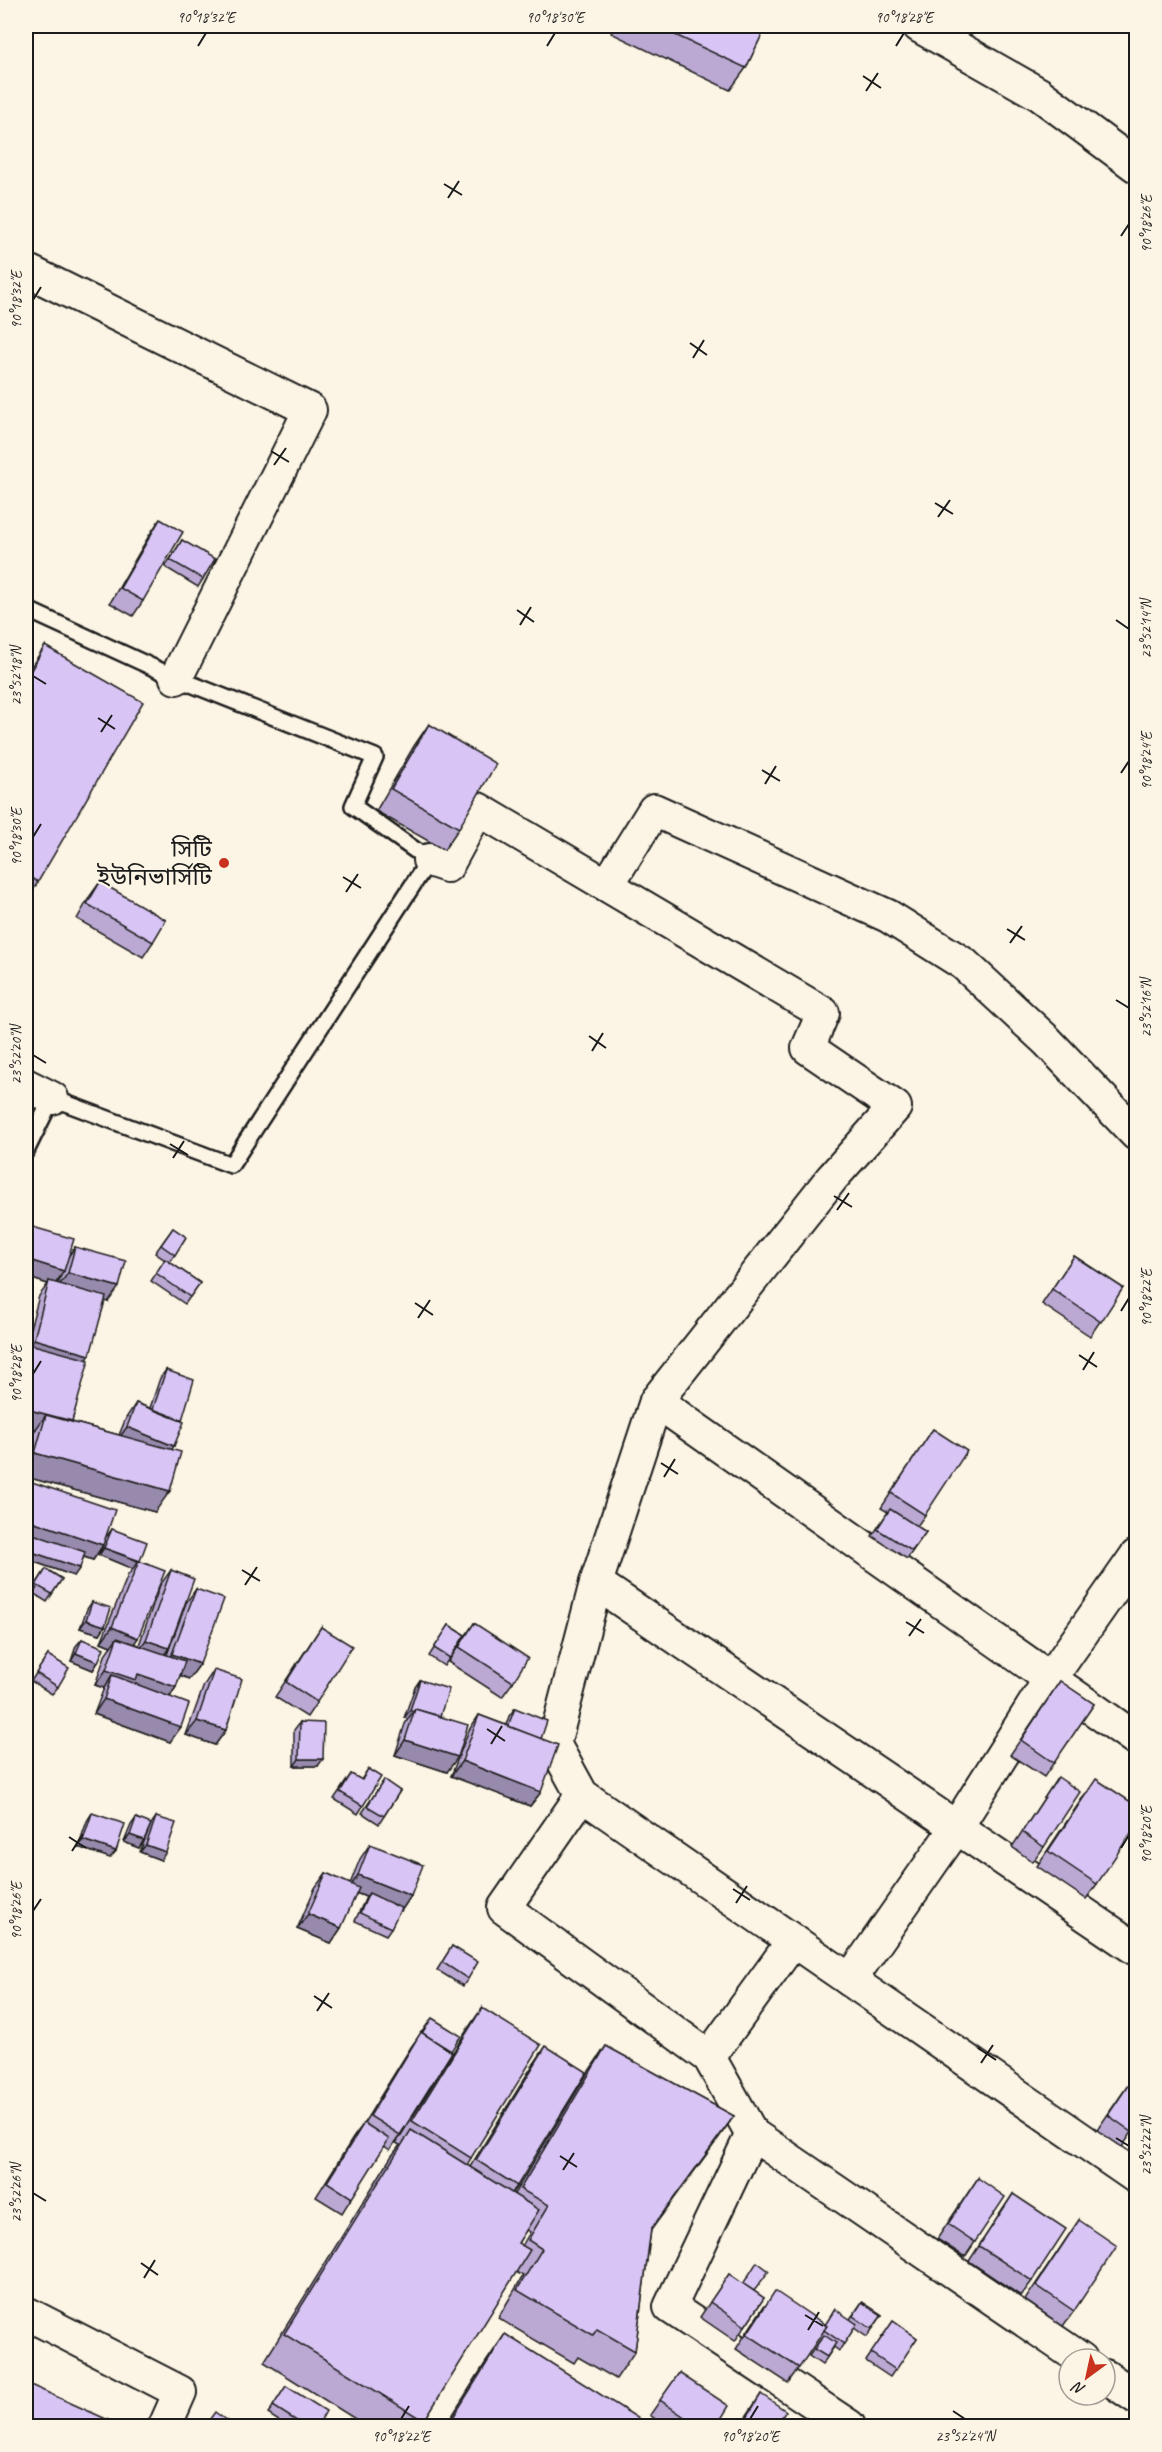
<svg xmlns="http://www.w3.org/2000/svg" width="1162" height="2452" font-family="Caveat,'Noto Sans Bengali',sans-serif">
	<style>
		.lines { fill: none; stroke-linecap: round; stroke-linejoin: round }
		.lane-casing { stroke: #1c1c1c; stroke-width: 20 }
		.street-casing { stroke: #1c1c1c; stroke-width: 36 }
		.lane { stroke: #fcf5e5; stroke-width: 15 }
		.street { stroke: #fcf5e5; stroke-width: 32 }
		.wall { fill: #bba9d3; stroke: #1c1c1c; stroke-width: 1.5; fill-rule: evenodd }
		.shaded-wall { fill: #988aac; stroke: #1c1c1c; stroke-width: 1.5 }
		.building { fill: #d9c5f5; stroke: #1c1c1c; stroke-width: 1.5 }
		.ticks { fill: none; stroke: #1c1c1c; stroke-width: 2 }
		.poi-dot { fill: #c8321e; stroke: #fcf5e5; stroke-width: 2 }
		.labels { text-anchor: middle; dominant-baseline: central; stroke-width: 4.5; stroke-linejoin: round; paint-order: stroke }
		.poi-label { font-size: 24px; fill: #1c1c1c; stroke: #fcf5e5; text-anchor: end }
		.neatline { fill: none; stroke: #1c1c1c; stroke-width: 2 }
		.ticks-label { font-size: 15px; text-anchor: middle; fill: #1c1c1c }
	</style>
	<rect width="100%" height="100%" fill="#fcf5e5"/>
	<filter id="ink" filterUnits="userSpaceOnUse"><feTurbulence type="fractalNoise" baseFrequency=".0167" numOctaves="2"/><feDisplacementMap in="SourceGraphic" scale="12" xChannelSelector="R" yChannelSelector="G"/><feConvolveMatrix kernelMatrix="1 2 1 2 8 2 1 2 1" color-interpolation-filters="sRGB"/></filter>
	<g filter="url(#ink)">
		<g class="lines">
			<defs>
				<polyline id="lane" points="26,609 176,678 375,757 353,806 429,860 231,1165 52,1098 26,1151"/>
				<g id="street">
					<polyline points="919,26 1039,94 1136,166"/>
					<polyline points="26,270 310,410 176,678"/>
					<polyline points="429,860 447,866 478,809 823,1013 808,1048 895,1107 832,1178 656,1401 596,1583 554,1744 582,1795 850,1980"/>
					<polyline points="608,884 654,810 888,916 964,964 1047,1041 1136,1134"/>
					<polyline points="26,1085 52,1098"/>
					<polyline points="656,1401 1136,1739"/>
					<polyline points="1136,1556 1050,1679 956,1828 850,1980 1136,2177"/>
					<polyline points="596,1583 1136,1949"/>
					<polyline points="582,1795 504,1908 709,2057 752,2134"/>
					<polyline points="709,2057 793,1941"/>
					<polyline points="26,2313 180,2392 165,2426"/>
					<polyline points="1105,2376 1136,2397"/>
					<polyline points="849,2426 670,2307 752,2134 1081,2359"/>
				</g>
			</defs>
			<use href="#lane" class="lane-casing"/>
			<use href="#street" class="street-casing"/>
			<use href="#lane" class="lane"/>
			<use href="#street" class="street"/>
		</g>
		<g class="wall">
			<polygon points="615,26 766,26 746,68 730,90 611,33"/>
			<polygon points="160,519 143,601 133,616 110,603 150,534"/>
			<polygon points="182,540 203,579 198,587 165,567"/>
			<polygon points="45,646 38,882 26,902 26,674"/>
			<polygon points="429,724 459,828 444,850 376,811 414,746"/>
			<polygon points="100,882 153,942 143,957 77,919 90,896"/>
			<path d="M26,1225L68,1257L75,1247L108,1302L105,1301L87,1359L72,1422L119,1435L126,1418L136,1403L150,1408L160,1378L166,1370L172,1450L155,1512L26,1477V1455L31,1436L36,1429L26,1343L39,1296L48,1284L26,1277ZM61,1276L58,1284L56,1283Z"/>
			<polygon points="173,1228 186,1237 170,1262 200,1283 185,1304 151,1281 165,1260 155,1253"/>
			<polygon points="1074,1256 1123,1288 1090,1336 1042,1304"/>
			<polygon points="933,1429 925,1515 917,1526 926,1532 907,1559 872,1536 888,1512 881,1508"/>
			<polygon points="26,1480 107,1536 112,1529 140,1561 134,1644 139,1645 160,1585 171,1570 169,1648 165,1654 167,1655 186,1603 196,1589 200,1664 189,1679 180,1675 176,1687 170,1697 170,1742 94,1714 104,1688 95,1685 106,1653 111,1646 101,1642 128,1575 133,1569 99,1555 103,1546 93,1560 84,1557 74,1576 26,1559"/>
			<polygon points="46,1569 62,1579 47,1602 33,1593 26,1605 26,1581 35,1586"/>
			<polygon points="92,1602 105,1626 100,1634 80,1628 87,1609"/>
			<polygon points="474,1623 513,1682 502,1697 448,1662"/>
			<polygon points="449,1625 465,1635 444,1666 429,1656"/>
			<polygon points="321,1627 317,1702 307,1717 275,1697"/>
			<polygon points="82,1639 98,1662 93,1670 71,1661 76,1646"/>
			<polygon points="48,1655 58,1687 52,1694 31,1681"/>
			<polygon points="214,1670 226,1730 215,1745 186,1735 204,1685"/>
			<polygon points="420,1680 440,1716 447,1772 395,1755 405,1724 408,1719 404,1718 415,1687"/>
			<polygon points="1060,1681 1094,1704 1044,1777 1010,1755"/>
			<polygon points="515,1708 541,1739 541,1792 530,1806 451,1776 469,1730 479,1715 506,1725 509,1716"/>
			<polygon points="300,1722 318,1766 294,1766 294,1730"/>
			<polygon points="368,1769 363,1806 358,1814 334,1799 351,1774 361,1780"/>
			<polygon points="1058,1777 1044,1847 1033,1862 1012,1847"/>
			<polygon points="384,1780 400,1791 379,1824 362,1813"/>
			<polygon points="1085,1794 1097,1884 1086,1899 1037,1866"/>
			<polygon points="92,1813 116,1851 110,1858 78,1847 87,1821"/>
			<polygon points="156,1817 161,1860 140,1852 151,1824"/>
			<polygon points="136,1818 144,1840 139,1848 124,1842 131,1825"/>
			<polygon points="370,1844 411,1896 401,1911 399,1910 391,1928 386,1935 355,1921 366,1897 356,1893 341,1928 331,1943 297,1929 315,1888 326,1873 350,1884 360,1859"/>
			<polygon points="452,1946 468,1979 463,1986 437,1970"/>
			<path d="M482,2008L471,2158L467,2165L470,2167L531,2068L546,2046L517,2186L512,2193L514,2194L587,2074L606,2046L734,2116L651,2230L635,2351L616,2379L578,2357L574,2363L498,2318L523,2276L516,2272L420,2427H368L264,2362L391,2157L400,2145L396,2143L467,2030ZM526,2230L530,2232L522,2246L518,2243Z"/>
			<polygon points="432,2018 400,2135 390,2150 384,2146 342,2213 316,2197 353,2138 364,2123 411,2047"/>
			<polygon points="1137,2072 1137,2125 1122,2147 1097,2130"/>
			<polygon points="1137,2140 1137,2153 1130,2149"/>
			<polygon points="978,2178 975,2242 965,2257 937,2239"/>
			<polygon points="1013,2194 1032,2281 1021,2296 969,2261"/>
			<polygon points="1079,2220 1074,2311 1063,2326 1025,2300"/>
			<polygon points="729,2274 764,2298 735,2341 700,2317"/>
			<polygon points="862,2302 882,2315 867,2337 854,2328 839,2351 834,2347 822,2365 809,2356 821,2339 819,2338 788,2383 736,2349 764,2306 825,2324 850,2319"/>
			<polygon points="893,2321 917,2338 890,2377 866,2361"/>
			<polygon points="505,2334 641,2427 445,2427 486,2362"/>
			<polygon points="679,2373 716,2427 666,2427 650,2415"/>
			<polygon points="286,2386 317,2427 288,2427 268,2414"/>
			<polygon points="761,2394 775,2427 745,2427 741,2424"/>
		</g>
		<g class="shaded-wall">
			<polygon points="26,1259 64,1271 54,1286 49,1281 48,1284 26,1277"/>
			<polygon points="68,1273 119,1287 108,1302 57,1288"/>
			<polygon points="34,1339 90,1355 80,1370 26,1351"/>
			<polygon points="26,1409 72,1421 62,1436 46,1415 36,1429 26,1426"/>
			<polygon points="127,1427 174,1446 164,1461 116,1442"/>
			<polygon points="35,1453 170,1491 155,1512 26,1477 26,1467"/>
			<polygon points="26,1519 103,1545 93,1560 26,1537 27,1532 26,1534"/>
			<polygon points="104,1548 138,1561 133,1569 99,1555"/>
			<polygon points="26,1550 80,1568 74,1576 26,1559"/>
			<polygon points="86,1620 105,1626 100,1634 80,1628"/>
			<polygon points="112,1627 138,1638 128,1653 117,1638 111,1646 101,1642"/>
			<polygon points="146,1640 169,1648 158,1663 135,1655"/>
			<polygon points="76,1653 98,1662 93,1670 71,1661"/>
			<polygon points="172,1654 200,1664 189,1679 162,1668"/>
			<polygon points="106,1670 138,1674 176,1687 166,1702 112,1675 104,1688 95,1685"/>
			<polygon points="104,1699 181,1727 170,1742 94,1714"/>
			<polygon points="410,1710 413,1712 408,1719 404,1718"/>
			<polygon points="197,1721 226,1730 215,1745 186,1735"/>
			<polygon points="405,1740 458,1757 447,1772 395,1755"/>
			<polygon points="299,1759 323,1759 318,1766 294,1766"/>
			<polygon points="462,1761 541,1792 530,1806 451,1776"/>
			<polygon points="130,1835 144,1840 139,1848 124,1842"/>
			<polygon points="83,1840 116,1851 110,1858 78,1847"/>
			<polygon points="146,1845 166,1852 161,1860 140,1852"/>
			<polygon points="358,1875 411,1896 401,1911 367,1898 369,1893 366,1897 348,1890"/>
			<polygon points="308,1914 341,1928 331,1943 297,1929"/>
			<polygon points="734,2116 715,2143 631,2257 651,2229"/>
		</g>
		<g class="building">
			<polygon points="656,26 766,26 746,68"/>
			<polygon points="160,519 183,532 143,601 120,588"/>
			<polygon points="182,540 215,559 203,579 170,560"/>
			<polygon points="45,646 143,702 38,882 26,875 26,679"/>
			<polygon points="429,724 496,764 459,828 391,789"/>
			<polygon points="100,882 166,920 153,942 87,904"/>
			<polygon points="26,1225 74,1239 64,1271 26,1259"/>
			<polygon points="173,1228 186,1237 175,1255 161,1245"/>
			<polygon points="75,1247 126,1261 119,1287 68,1273"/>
			<polygon points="1074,1256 1123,1288 1101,1322 1052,1289"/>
			<polygon points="165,1259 200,1283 190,1297 156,1273"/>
			<polygon points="49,1281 106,1297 90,1355 34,1339"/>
			<polygon points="26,1343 89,1360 72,1421 26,1409"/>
			<polygon points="166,1370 194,1380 182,1420 153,1409"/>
			<polygon points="136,1403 184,1422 174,1446 127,1427"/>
			<polygon points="46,1415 181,1452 170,1491 35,1453"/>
			<polygon points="933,1429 967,1451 925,1515 891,1493"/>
			<polygon points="26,1480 115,1510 103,1545 26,1519"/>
			<polygon points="890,1509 926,1532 912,1551 877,1529"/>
			<polygon points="112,1529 147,1542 140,1561 104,1548"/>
			<polygon points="27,1532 85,1552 80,1568 26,1550 26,1536"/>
			<polygon points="139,1561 165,1571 138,1638 112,1627"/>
			<polygon points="46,1569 62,1579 52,1594 36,1585"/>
			<polygon points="171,1570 194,1579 169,1648 146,1640"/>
			<polygon points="26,1581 37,1588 29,1600 26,1598"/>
			<polygon points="196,1589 224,1599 200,1664 172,1654"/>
			<polygon points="92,1602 111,1608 105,1626 86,1620"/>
			<polygon points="474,1623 528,1658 513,1682 459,1647"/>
			<polygon points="449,1625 465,1635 450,1658 434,1648"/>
			<polygon points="321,1627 352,1646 317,1702 286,1682"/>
			<polygon points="117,1638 185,1661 176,1687 138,1674 136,1680 106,1670"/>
			<polygon points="82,1639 104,1648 98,1662 76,1653"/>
			<polygon points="48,1655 69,1668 58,1687 36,1673"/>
			<polygon points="214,1670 242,1679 226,1730 197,1721"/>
			<polygon points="112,1675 189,1704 181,1727 104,1699"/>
			<polygon points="420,1680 449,1689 440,1716 415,1709 413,1712 410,1710"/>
			<polygon points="1060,1681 1094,1704 1054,1763 1021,1740"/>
			<polygon points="515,1708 547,1721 541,1739 508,1726"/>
			<polygon points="415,1709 468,1725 458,1757 405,1740"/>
			<polygon points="479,1715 558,1745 541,1792 462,1761"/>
			<polygon points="300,1722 324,1723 323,1759 299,1759"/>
			<polygon points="368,1769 381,1777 363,1806 340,1792 351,1774 362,1780"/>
			<polygon points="1058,1777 1080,1792 1044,1847 1022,1832"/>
			<polygon points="1096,1779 1137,1806 1137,1824 1097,1884 1048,1851"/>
			<polygon points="384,1780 400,1791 384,1816 367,1806"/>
			<polygon points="92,1813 125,1824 116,1851 83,1840"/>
			<polygon points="156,1817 176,1823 166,1852 146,1845"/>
			<polygon points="136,1818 151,1824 144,1840 130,1835"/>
			<polygon points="370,1844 423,1865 411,1896 358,1875"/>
			<polygon points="326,1873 359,1888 341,1928 308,1914"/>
			<polygon points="369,1893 401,1908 391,1928 360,1913"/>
			<polygon points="452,1946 478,1962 468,1979 442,1962"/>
			<polygon points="482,2008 541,2045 471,2158 412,2121"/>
			<polygon points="432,2018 461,2036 451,2051 422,2033"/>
			<polygon points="421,2032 452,2052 400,2135 370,2116"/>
			<polygon points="546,2046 587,2072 517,2186 476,2160"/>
			<polygon points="606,2046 734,2116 651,2229 635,2351 597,2329 593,2335 517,2290 542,2249 528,2240 549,2205 520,2189"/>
			<polygon points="1137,2072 1137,2125 1132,2132 1108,2115"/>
			<polygon points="364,2123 389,2139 352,2198 327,2182"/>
			<polygon points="411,2130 539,2210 518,2243 530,2250 424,2421 284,2334"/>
			<polygon points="978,2178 1005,2197 975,2242 948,2224"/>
			<polygon points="1013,2194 1066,2229 1032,2281 979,2246"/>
			<polygon points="1079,2220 1117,2246 1074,2311 1036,2285"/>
			<polygon points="757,2262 769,2271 754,2291 743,2284"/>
			<polygon points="729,2274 764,2298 745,2326 710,2302"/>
			<polygon points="775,2291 827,2326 799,2368 747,2334"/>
			<polygon points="862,2302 882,2315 872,2329 853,2316"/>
			<polygon points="835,2309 857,2324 844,2344 824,2330 827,2326 825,2325"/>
			<polygon points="893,2321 917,2338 896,2370 871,2353"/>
			<polygon points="505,2334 644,2422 641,2427 447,2427"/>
			<polygon points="824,2335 836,2343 827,2357 814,2349"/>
			<polygon points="679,2373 729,2406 716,2427 699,2427 660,2400"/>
			<polygon points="26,2383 124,2427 26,2427"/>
			<polygon points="286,2386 326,2411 317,2427 306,2427 273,2406"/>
			<polygon points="761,2394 786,2411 775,2427 762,2427 747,2417"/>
			<polygon points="215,2412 235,2427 204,2427"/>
		</g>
	</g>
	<path class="ticks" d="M198,46L206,33M547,46L555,33M896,46L904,33M863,76L881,88M866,91L878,73M444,184L462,195M448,198L459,181M1121,236L1129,224M33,300L41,287M690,343L707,355M693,358L704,340M271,451L289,462M274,465L286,448M935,503L953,514M938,517L950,500M517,610L534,622M1116,620L1129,629M520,625L531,607M33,676L46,684M98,718L115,729M101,732L112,715M762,770L780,781M1121,773L1129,761M765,784L776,766M33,837L41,824M343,877L361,888M346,892L358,874M1007,929L1025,940M1010,943L1022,926M1116,1000L1129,1008M589,1036L606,1048M592,1051L603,1033M33,1055L46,1063M170,1144L188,1155M173,1158L184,1141M834,1196L852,1207M837,1210L849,1193M415,1303L433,1315M1121,1311L1129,1298M418,1318L430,1300M1079,1355L1097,1367M1083,1370L1094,1352M33,1374L41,1361M661,1463L678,1474M664,1477L675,1459M242,1570L260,1581M245,1585L257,1567M906,1622L924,1633M909,1636L921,1619M487,1729L505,1741M491,1744L502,1726M69,1837L86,1848M1121,1848L1129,1835M72,1851L83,1834M733,1889L750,1900M736,1903L747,1886M33,1911L41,1899M314,1996L332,2008M317,2011L329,1993M978,2048L996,2060M981,2063L993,2045M1116,2138L1129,2146M560,2156L577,2167M563,2170L574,2153M33,2193L46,2201M141,2263L158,2275M144,2278L155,2260M805,2315L823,2326M808,2330L819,2312M953,2411L965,2419M401,2419L409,2406M750,2419L758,2406"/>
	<circle class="poi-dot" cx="224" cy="863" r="6"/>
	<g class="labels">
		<g class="poi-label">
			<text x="212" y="849">সিটি<tspan x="212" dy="28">ইউনিভার্সিটি</tspan></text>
		</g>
	</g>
	<rect width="1162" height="2452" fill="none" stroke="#fcf5e5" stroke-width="66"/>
	<g transform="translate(1087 2377) rotate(213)"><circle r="28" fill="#fcf5e5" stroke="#a29e95" stroke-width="1.5"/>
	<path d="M0-4.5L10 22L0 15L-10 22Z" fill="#c8321e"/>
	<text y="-9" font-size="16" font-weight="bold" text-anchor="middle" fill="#1c1c1c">N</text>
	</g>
	<rect x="33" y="33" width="1096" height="2386" class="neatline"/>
	<g class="ticks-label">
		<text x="206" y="22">90°18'32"E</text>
		<text x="555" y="22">90°18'30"E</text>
		<text x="904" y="22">90°18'28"E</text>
		<text transform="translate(1146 224) rotate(-90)" y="5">90°18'26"E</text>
		<text transform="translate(16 300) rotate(-90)" y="5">90°18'32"E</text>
		<text transform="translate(1146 629) rotate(-90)" y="5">23°52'14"N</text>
		<text transform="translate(16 676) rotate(-90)" y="5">23°52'18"N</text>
		<text transform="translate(1146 761) rotate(-90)" y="5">90°18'24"E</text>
		<text transform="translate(16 837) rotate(-90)" y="5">90°18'30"E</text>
		<text transform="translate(1146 1008) rotate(-90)" y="5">23°52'16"N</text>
		<text transform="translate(16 1055) rotate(-90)" y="5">23°52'20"N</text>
		<text transform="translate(1146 1298) rotate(-90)" y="5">90°18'22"E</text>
		<text transform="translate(16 1374) rotate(-90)" y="5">90°18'28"E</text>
		<text transform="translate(1146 1835) rotate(-90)" y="5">90°18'20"E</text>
		<text transform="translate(16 1911) rotate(-90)" y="5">90°18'26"E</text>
		<text transform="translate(1146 2146) rotate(-90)" y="5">23°52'22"N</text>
		<text transform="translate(16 2193) rotate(-90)" y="5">23°52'26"N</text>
		<text x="401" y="2441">90°18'22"E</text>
		<text x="750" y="2441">90°18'20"E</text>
		<text x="965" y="2441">23°52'24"N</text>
	</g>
</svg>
